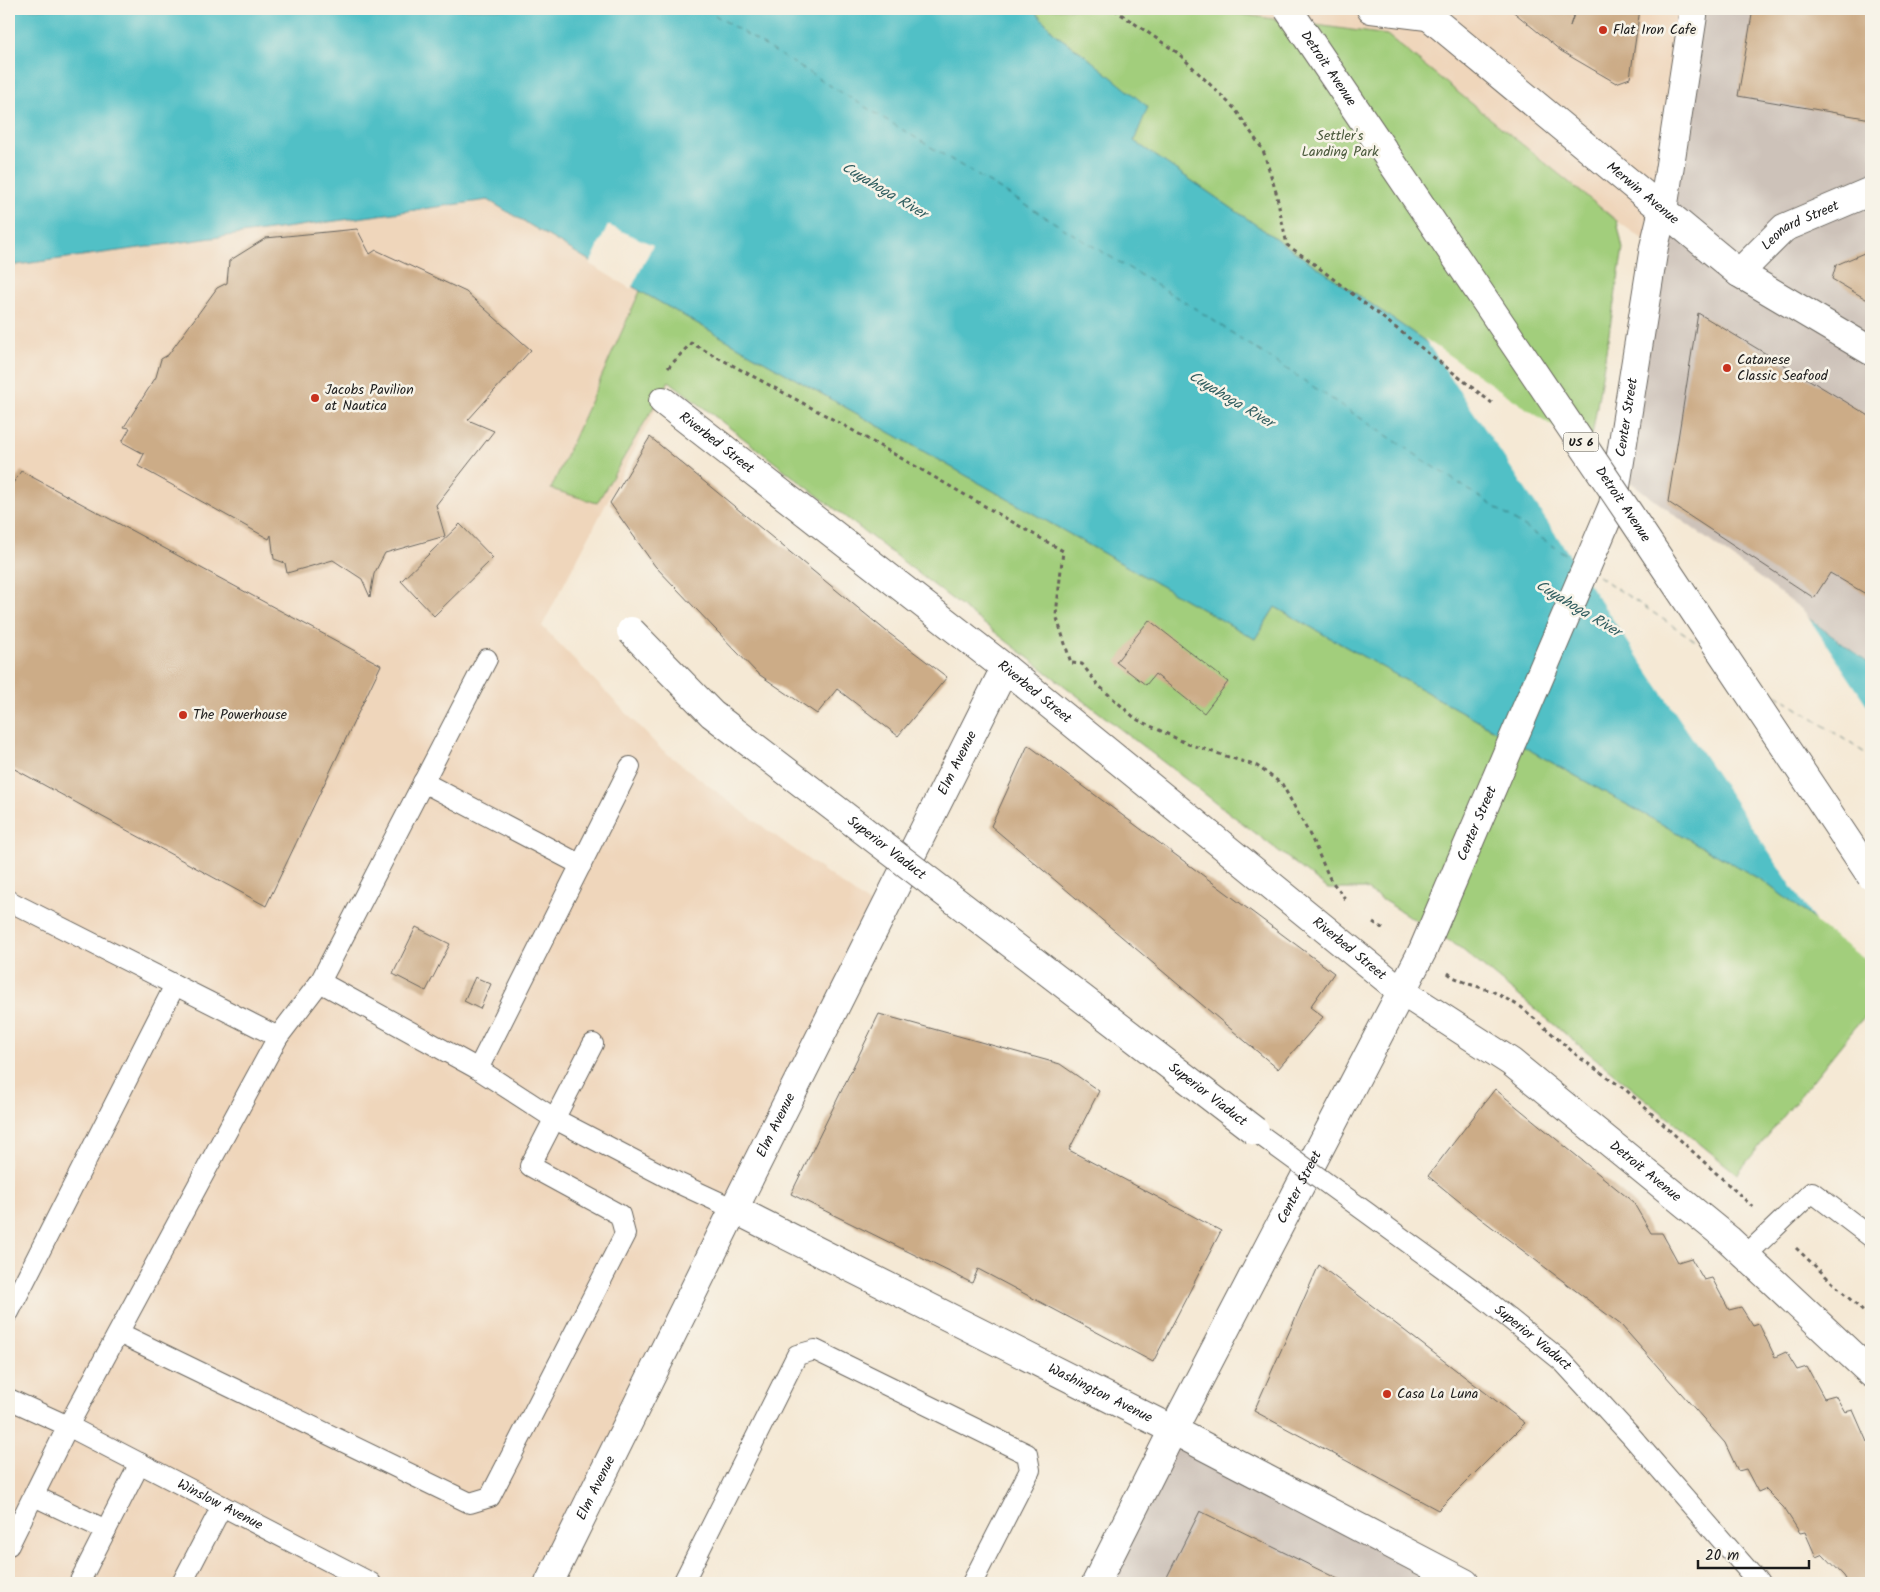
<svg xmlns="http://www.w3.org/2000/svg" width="1880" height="1592" font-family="Kalam,sans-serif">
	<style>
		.built { fill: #efd6bb }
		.industrial { fill: #cdc2b9 }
		.green { fill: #a2ce7b; stroke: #5f754c }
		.water { fill: #51c0c6; stroke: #366e71 }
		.pier { fill: #f5e9d5 }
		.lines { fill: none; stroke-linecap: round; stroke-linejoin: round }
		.ferry { stroke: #315e60; stroke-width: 1; stroke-dasharray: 6 5; stroke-linecap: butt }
		.building { fill: #ccac87 }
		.service-casing { stroke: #68645d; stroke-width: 22 }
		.minor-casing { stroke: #68645d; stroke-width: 30 }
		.path { stroke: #68645d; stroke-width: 3; stroke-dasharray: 4 4; stroke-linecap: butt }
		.service { stroke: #fff; stroke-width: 20 }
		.minor { stroke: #fff; stroke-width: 28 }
		.service-bridge-casing { stroke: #68645d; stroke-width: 22; stroke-linecap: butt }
		.pedestrian-bridge-casing { stroke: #68645d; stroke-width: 30; stroke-linecap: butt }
		.primary-bridge-casing { stroke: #68645d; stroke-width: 30; stroke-linecap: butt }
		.service-bridge { stroke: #fff; stroke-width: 20 }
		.pedestrian-bridge { stroke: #fff; stroke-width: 28 }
		.primary-bridge { stroke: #fff; stroke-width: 28 }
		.poi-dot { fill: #c8321e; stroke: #f7f3e8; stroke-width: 2 }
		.labels { text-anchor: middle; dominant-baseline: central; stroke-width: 5; stroke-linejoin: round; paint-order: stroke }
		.shield { fill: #f7f3e8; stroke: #5e5c59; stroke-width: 1 }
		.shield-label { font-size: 12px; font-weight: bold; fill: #1c1c1c }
		.poi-label { font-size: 14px; fill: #1c1c1c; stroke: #f7f3e8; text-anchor: start }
		.street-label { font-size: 14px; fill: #1c1c1c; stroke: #f7f3e8 }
		.park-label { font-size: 14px; fill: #4b5a3d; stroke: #f7f3e8 }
		.water-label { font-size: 15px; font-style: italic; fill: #315e60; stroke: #f7f3e8 }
	</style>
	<rect width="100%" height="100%" fill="#f7f3e8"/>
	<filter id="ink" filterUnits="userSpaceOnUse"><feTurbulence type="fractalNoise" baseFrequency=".02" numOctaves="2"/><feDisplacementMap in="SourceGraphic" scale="10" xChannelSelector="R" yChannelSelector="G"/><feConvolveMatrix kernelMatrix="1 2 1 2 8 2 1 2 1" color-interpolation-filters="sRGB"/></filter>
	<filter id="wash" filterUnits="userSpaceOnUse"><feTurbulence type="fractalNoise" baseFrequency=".0096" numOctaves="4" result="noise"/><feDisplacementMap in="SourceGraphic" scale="20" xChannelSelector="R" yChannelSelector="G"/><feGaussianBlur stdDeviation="1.12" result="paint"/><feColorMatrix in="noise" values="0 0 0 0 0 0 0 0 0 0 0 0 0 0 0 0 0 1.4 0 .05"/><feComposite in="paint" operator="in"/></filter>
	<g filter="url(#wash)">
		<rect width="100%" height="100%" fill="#f5e9d5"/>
		<g class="built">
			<polygon points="1203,9 1694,9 1654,247 1617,221 1387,35"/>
			<polygon points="488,200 700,325 542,626 660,748 744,813 882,913 549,1583 9,1583 9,266"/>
		</g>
		<g class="industrial">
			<polygon points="1695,9 1871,9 1871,664 1604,465 1663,210"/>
			<polygon points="1173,1430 1465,1583 1096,1583"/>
		</g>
		<g class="green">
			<polygon points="1033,9 1203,9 1387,35 1617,221 1623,249 1589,454 1134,141 1147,107 1082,53 1056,35"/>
			<polygon points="640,291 1255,639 1275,607 1763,881 1871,962 1871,1008 1737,1174 1459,947 1365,889 1328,889 669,381 597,503 551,489"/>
		</g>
		<polygon class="water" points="9,9 1033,9 1056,35 1082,53 1148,107 1134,141 1589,454 1871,665 1871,962 1763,881 1275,607 1255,639 640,291 488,200 9,266"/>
		<g class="pier">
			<polygon points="608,225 653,245 631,289 590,264"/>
			<polygon points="1424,338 1590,452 1804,611 1871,711 1871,964 1817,924"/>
		</g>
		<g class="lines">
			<g class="ferry">
				<polyline points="705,9 1199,311 1576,561"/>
				<polyline points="1598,576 1699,643"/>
				<polyline points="1758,682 1871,757"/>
			</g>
		</g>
		<g id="blocks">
			<g class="building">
				<polygon points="1510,9 1575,9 1570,26 1576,9 1640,9 1630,78 1616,83 1561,51"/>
				<polygon points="1753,9 1871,9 1871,119 1738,96"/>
				<polygon points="357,229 370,254 376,250 466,292 531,350 468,420 494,431 436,505 445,536 385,553 374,574 370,597 362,579 333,560 287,573 285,563 274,559 271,535 269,539 138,466 144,454 122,442 130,428 124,427 156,377 161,359 168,355 217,288 227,283 229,261 266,238"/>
				<polygon points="1871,250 1871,302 1832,279 1836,265"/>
				<polygon points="1698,313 1871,417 1871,597 1830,573 1814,598 1668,502"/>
				<polygon points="650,437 886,631 947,677 898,736 837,689 817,714 757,673 655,566 610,503"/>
				<polygon points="21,471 381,665 266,906 9,766 9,489"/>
				<polygon points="460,524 493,558 434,616 401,581"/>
				<polygon points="1149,620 1228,682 1204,713 1155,674 1146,685 1116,662"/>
				<polygon points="1028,745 1334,973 1310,1007 1323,1017 1278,1069 991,826"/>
				<polygon points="416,927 450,944 426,991 393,974"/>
				<polygon points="475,977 491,984 480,1009 464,1001"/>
				<polygon points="879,1014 1060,1064 1099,1091 1069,1150 1221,1231 1153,1362 978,1269 972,1283 791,1194"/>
				<polygon points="1495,1089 1633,1202 1651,1233 1662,1233 1678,1262 1691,1258 1704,1280 1712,1278 1729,1310 1741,1307 1753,1326 1759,1324 1775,1357 1786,1352 1797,1370 1807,1367 1824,1398 1835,1395 1845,1412 1853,1410 1867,1442 1871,1440 1871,1583 1848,1583 1844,1576 1823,1554 1816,1557 1805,1532 1800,1533 1784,1508 1765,1489 1758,1492 1746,1469 1738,1471 1725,1443 1621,1325 1476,1215 1428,1176"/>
				<polygon points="1319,1265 1525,1423 1438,1510 1254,1411"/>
				<polygon points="1200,1511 1346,1583 1164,1583"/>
			</g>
		</g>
	</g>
	<g filter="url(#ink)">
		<use href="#blocks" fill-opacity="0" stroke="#68645d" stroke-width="1"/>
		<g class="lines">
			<defs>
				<g id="service">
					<polyline points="423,782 581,865"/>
					<polyline points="9,901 278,1037"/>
					<polyline points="320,982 478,1069 555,1119 678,1183 734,1209"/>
					<polyline points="478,1069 630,767"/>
					<polyline points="1746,1255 1812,1192 1871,1237"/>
					<path id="s1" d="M1480,1295L1563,1362L1632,1437L1759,1583"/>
					<polyline points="9,1312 175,985"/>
					<polyline points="119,1333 470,1503 490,1497 625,1234 620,1215 530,1166 593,1044"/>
					<path id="s2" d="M9,1399L68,1426L371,1583"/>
					<polyline points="34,1496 106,1530"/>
					<polyline points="9,1545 68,1426 247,1094 278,1037 320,982 487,659"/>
					<polyline points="79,1583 140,1463"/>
					<polyline points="182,1583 222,1506"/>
					<polyline points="683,1583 797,1355 815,1350 1027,1454 1030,1470 972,1583"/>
				</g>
				<g id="minor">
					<polyline points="1371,9 1427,16"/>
					<path id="s3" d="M1420,9L1739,273L1871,351"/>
					<path id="s4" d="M1739,273L1784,228L1871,191"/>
					<path id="s5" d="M663,401L1005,668L1401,991L1511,1062L1728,1239L1871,1373"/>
					<path id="s6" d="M734,1209L1173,1430L1465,1583"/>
					<path id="s7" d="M549,1583L734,1209L1005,668"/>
					<path id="s8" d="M1096,1583L1173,1430L1423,950L1613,505L1654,247L1663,210L1694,9"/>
				</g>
			</defs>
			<use href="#service" class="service-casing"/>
			<use href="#minor" class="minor-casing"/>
			<g class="path">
				<polyline points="1115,9 1119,13 1178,53 1235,109 1263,150 1276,192 1287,245 1309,260 1492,403"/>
				<polyline points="668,368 691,343 838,422 1063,551 1056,615 1071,663 1082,664 1098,685 1136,719 1188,744 1257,766 1282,784 1311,837 1330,879 1347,901"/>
				<polyline points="1373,922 1385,930"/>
				<polyline points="1448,973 1453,977 1469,984 1492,991 1521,1007 1580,1058 1626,1090 1754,1208"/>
				<polyline points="1796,1248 1871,1319"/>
				<polyline points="1373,1580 1379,1583"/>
			</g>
			<use href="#service" class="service"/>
			<use href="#minor" class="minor"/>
			<defs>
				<polyline id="service-bridge" points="1255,1131 1480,1295"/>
				<g id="pedestrian-bridge">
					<path id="s9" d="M631,631L712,714L1255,1131"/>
				</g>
				<g id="primary-bridge">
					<path id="s10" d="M1288,9L1628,512L1871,876"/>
				</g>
			</defs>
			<use href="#service-bridge" class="service-bridge-casing"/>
			<use href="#pedestrian-bridge" class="pedestrian-bridge-casing"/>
			<use href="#primary-bridge" class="primary-bridge-casing"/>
			<use href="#service-bridge" class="service-bridge"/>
			<use href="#pedestrian-bridge" class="pedestrian-bridge"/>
			<use href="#primary-bridge" class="primary-bridge"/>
		</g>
	</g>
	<g class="poi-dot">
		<circle cx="1603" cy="30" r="5"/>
		<circle cx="1727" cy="368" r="5"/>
		<circle cx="315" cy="398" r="5"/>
		<circle cx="183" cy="715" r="5"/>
		<circle cx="1387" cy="1394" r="5"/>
	</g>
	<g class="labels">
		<rect class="shield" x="1563.5" y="432.5" width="35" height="19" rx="4"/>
		<g class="shield-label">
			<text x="1581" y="442">US 6</text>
		</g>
		<g class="poi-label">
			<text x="1613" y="30">Flat Iron Cafe</text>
			<text x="1737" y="360">Catanese<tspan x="1737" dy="16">Classic Seafood</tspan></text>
			<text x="325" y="390">Jacobs Pavilion<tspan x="325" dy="16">at Nautica</tspan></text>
			<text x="193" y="715">The Powerhouse</text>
			<text x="1397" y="1394">Casa La Luna</text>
		</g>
		<g class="street-label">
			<text stroke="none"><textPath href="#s10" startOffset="72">Detroit Avenue</textPath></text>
			<text stroke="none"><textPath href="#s3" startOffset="289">Merwin Avenue</textPath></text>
			<text stroke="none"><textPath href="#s4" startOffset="79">Leonard Street</textPath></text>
			<text stroke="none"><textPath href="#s8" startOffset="1285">Center Street</textPath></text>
			<text stroke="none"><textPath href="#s5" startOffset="68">Riverbed Street</textPath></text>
			<text stroke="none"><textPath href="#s10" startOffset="598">Detroit Avenue</textPath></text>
			<text stroke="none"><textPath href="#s5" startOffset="472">Riverbed Street</textPath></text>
			<text stroke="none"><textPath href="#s7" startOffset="916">Elm Avenue</textPath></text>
			<text stroke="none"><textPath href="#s8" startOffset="850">Center Street</textPath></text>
			<text stroke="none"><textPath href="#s9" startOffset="336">Superior Viaduct</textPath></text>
			<text stroke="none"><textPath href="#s5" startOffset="878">Riverbed Street</textPath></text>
			<text stroke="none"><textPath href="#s9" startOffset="741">Superior Viaduct</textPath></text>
			<text stroke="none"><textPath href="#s7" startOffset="511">Elm Avenue</textPath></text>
			<text stroke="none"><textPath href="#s5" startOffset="1249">Detroit Avenue</textPath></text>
			<text stroke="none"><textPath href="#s8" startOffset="445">Center Street</textPath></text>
			<text stroke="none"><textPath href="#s1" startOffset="68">Superior Viaduct</textPath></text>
			<text stroke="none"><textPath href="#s6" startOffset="410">Washington Avenue</textPath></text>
			<text stroke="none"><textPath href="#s7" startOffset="106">Elm Avenue</textPath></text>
			<text stroke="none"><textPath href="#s2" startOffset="236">Winslow Avenue</textPath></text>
		</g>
		<g class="park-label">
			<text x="1340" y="136">Settler's<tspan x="1340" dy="16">Landing Park</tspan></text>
		</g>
		<g class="water-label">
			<text transform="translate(884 191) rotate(31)">Cuyahoga River</text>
			<text transform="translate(1231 400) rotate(31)">Cuyahoga River</text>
			<text transform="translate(1578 609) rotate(31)">Cuyahoga River</text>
		</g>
	</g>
	<rect width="1880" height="1592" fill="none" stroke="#f7f3e8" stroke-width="30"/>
	<path d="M1698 1560v8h111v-8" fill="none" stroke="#1c1c1c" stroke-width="2.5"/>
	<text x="1705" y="1560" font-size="15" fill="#1c1c1c" stroke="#f7f3e8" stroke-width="4" paint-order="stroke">20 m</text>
</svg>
